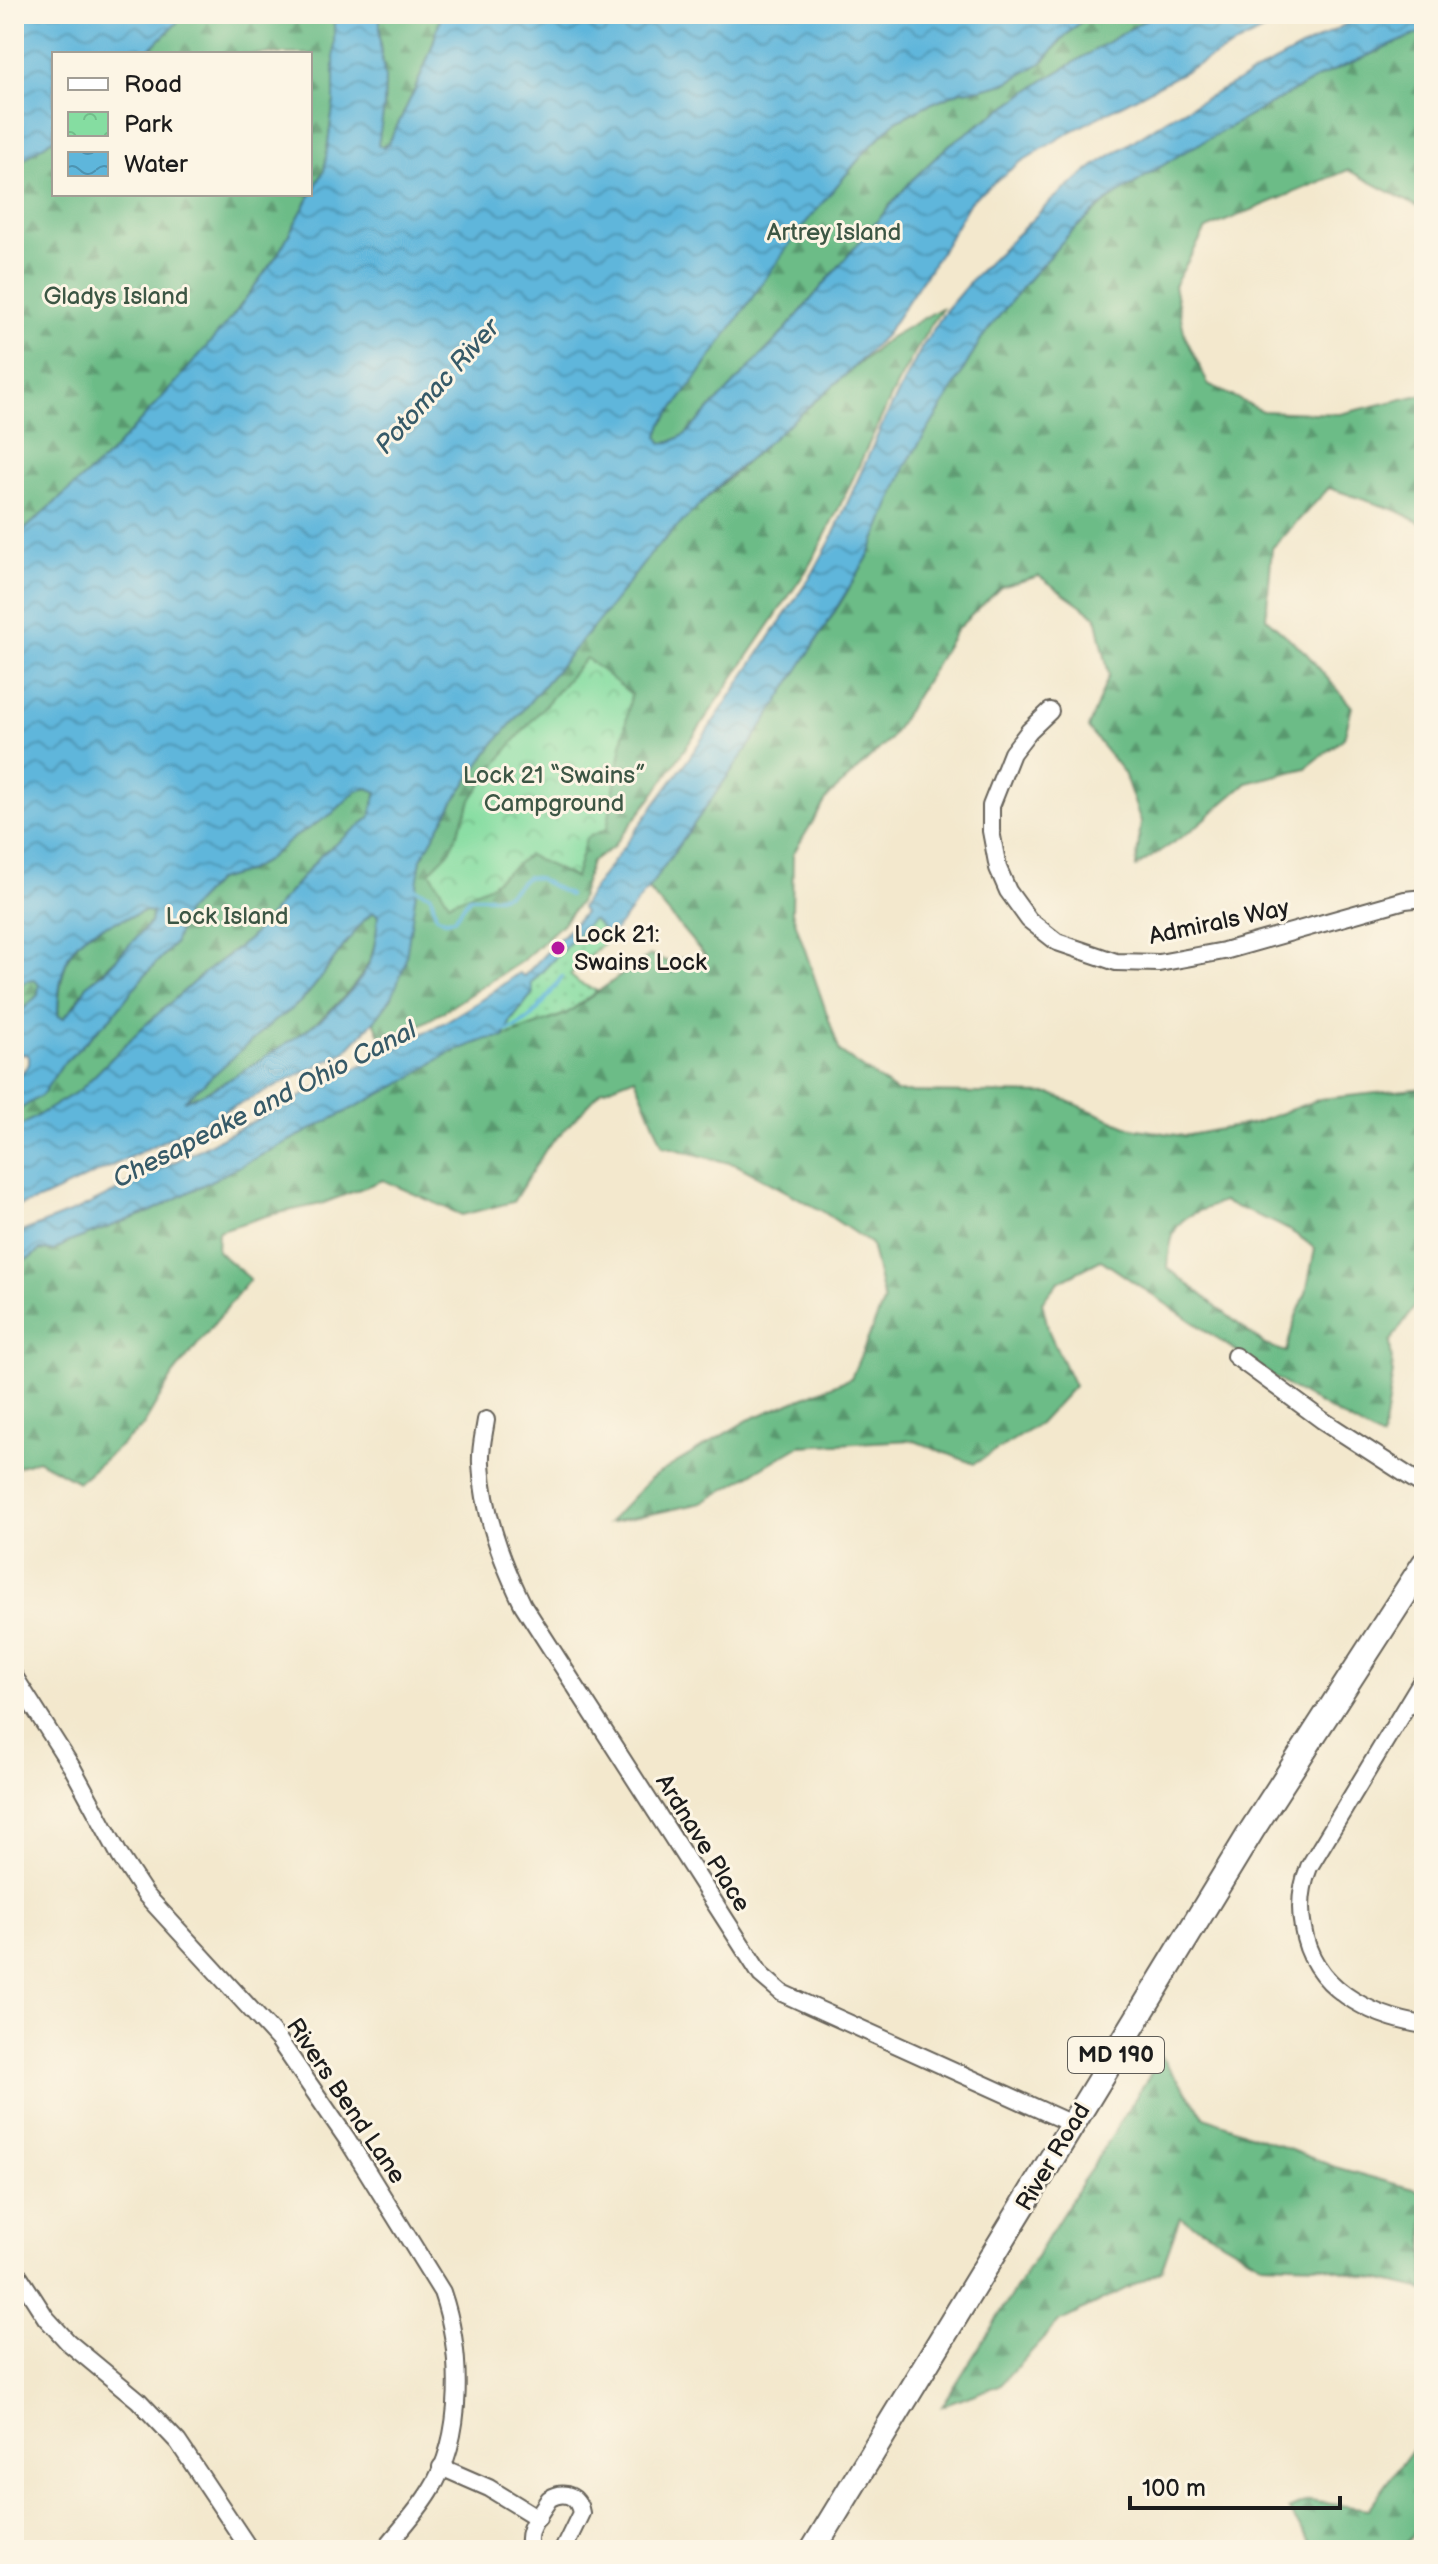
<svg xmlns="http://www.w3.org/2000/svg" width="1438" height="2564" font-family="'Balsamiq Sans',sans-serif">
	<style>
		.grass { fill: url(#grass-dots); stroke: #507c5e; stroke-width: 2 }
		.forest { fill: url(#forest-firs); stroke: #446c52; stroke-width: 2; fill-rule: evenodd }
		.park { fill: url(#park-crowns); stroke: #507c5e; stroke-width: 2 }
		.water { fill: url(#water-waves); stroke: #3d697c; stroke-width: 2; fill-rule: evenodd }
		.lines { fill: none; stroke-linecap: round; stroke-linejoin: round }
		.stream { stroke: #5eb6db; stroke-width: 4 }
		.street-casing { stroke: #67635a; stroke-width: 20 }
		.primary-casing { stroke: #67635a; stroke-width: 28 }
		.street { stroke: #fff; stroke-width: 16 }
		.primary { stroke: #fff; stroke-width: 24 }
		.poi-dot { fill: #b5179e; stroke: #fcf5e5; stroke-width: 3 }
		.labels { text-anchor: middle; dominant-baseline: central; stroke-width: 6; stroke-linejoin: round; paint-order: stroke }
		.shield { fill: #fcf5e5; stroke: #5f5d58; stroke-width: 2 }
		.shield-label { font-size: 22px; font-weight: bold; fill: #1c1c1c }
		.park-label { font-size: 24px; fill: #3c5644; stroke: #fcf5e5 }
		.street-label { font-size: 24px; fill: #1c1c1c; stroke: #fcf5e5 }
		.poi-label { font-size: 24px; fill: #1c1c1c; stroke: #fcf5e5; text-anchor: start }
		.water-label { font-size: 26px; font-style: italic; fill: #365a68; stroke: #fcf5e5 }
	</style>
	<defs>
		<pattern id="grass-dots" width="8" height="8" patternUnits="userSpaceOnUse" patternTransform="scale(2)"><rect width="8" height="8" fill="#85dda1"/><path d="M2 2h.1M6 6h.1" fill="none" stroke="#72bd8a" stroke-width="1.8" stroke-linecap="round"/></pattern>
		<pattern id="forest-firs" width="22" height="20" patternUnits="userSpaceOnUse" patternTransform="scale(2)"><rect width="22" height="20" fill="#6cbc87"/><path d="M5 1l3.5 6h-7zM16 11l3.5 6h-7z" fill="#58986e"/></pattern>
		<pattern id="park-crowns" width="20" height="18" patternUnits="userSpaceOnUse" patternTransform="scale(2)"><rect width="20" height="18" fill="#85dda1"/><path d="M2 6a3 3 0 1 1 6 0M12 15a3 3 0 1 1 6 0" fill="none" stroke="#72bd8a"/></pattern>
		<pattern id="water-waves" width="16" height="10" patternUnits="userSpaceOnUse" patternTransform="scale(2)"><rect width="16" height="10" fill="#5eb6db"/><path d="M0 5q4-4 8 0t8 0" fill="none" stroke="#4d93b1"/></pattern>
	</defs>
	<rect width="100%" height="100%" fill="#fcf5e5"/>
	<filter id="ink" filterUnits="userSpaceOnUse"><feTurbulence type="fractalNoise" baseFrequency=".0125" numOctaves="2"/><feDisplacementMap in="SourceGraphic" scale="16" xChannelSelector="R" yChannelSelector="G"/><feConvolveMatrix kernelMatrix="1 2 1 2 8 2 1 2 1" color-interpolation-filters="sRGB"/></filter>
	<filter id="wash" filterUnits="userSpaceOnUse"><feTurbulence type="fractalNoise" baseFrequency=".006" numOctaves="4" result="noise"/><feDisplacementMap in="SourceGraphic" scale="32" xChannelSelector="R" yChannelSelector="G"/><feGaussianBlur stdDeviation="1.8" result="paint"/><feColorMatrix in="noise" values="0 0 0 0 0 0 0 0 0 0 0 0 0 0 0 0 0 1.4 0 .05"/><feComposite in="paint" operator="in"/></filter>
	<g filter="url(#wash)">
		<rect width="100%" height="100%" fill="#f3e8cd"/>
		<polygon class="grass" points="591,920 594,920 610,937 570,975 579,983 597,991 566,1014 504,1037 511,1021 523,1006 531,983"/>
		<g class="forest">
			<polygon points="186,14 334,14 334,101 324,171 278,254 233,316 179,380 109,455 14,539 14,166 54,138 54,194 310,194 310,54 145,54"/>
			<path d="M380,14H441C431,60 410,100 389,142L383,147L377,146L384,107L385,78L380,46Z"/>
			<polygon points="1089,14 1155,14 1043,81 949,145 912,180 780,336 686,434 671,442 661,443 658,436 662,424 695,380 798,231 865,152 896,121 925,106 961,91 981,89 1008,82 1043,62 1064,37"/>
			<path d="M1424,31V210L1348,170L1206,229L1174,286L1185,336L1208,384L1262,411L1340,414L1424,394V525L1398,511L1329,488L1272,548L1266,618L1306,653L1352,707L1344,738L1306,768L1247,783L1192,830L1136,867L1141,822L1124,773L1088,728L1109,675L1096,616L1039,576L1001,587L957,629L890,739L828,797L793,854L792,912L840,1052L897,1092L1052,1094L1131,1128L1184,1136L1254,1123L1320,1099L1424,1088V1293L1390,1342L1393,1372L1382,1439L1289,1387L1101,1260L1058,1282L1042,1302L1049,1332L1074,1386L1039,1424L974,1464L912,1440L799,1446L702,1503L608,1523L651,1478L748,1420L851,1378L884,1301L871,1244L819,1209L737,1165L663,1146L635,1077L602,1090L546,1149L513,1202L462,1215L383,1180L321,1204L269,1215L218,1231L217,1251L250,1279L173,1375L143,1426L78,1482L38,1460L14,1468V1263L30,1258L40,1250L53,1251L69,1242L152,1211L404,1082L447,1054L487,1039L504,1037L566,1014L650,955L671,963L681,958L696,965L705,956L648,889L754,739L841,602L869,555L906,465L947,399L981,339L1023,286L1070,233L1108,201L1179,155L1321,76ZM1223,1202C1255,1215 1289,1225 1315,1249L1306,1293L1295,1319L1286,1352L1265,1345L1168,1268C1171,1219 1180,1218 1223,1202Z"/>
			<path d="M943,307C886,389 856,485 806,571L652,797L612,848L591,862L579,903L562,924L522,961L441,1013L384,1045L374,1021L392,997L421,859L457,796L493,745L609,608L654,550L690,514L781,430L889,338Z"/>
			<polygon points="368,788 377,792 370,818 321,855 249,939 204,973 142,1028 80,1090 14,1130 14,1113 42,1095 61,1066 113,1015 143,977 174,944 186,912 217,880 245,872 264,862 293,838 333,813 356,791"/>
			<path d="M144,911L152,912L150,923C132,944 112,963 91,982C81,992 74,1007 64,1018L58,1016C59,987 63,947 91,932C107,924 127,919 144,911Z"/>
			<path d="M374,912L378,916C377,931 375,950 368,964C340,1019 237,1080 181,1103L274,1021C307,1004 327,969 348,940C356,930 364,918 374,912Z"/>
			<polygon points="35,980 39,985 38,995 14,1018 14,989 27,981"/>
			<polygon points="1161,2057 1205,2117 1335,2167 1424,2192 1424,2290 1319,2265 1261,2263 1180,2217 1161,2271 1059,2322 1000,2385 942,2406"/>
			<polygon points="1424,2434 1424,2524 1400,2550 1316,2550 1288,2510 1309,2501 1368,2509"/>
		</g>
		<polygon class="park" points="586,658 631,694 607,829 586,838 575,878 528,855 489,886 449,903 430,871 450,851 472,798 509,747"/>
		<g class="water">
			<polygon points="14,14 42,16 44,14 186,14 145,54 54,54 54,138 14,166"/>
			<path d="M334,14H380V46L385,78L384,107L378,145L383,147L389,142C410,100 431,60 441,14H1089L1064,37L1043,62L1008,82L981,89L961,91L925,106L896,121L865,152L798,232L695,380L662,424L658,436L661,443L671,442L686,434L780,336L912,180L949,145L1043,81L1155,14H1294L1070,132L1019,163L971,200L946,244L886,334L852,369L728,477L654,550L609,608L493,745L457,796L421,859L405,964L392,997L374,1021L344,1053L101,1171L41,1199L14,1207V1130L80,1090L142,1028L204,973L249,939L321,855L370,818L377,792L368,788L356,791L333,813L293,838L264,862L245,872L217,880L186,912L174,944L143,977L113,1015L61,1066L42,1095L14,1113V1082L29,1064V1057L25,1054L14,1055V1018L38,995L39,985L35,980L27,981L14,989V539L109,455L178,380L233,316L278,254L324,171L334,101ZM144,911L152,912L150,923L103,973L88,984L76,1004L64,1018L58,1016C58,987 63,947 91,932C106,924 127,919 144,911ZM374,912L378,916C377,931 375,950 369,964C345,1010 296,1037 254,1064C231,1078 209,1093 184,1101L274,1021C307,1004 326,969 348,940C356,931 363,918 374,912Z"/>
			<polygon points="1365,14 1424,14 1424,31 1321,76 1179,155 1107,201 1070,233 1023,286 981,339 947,399 906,465 869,555 802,664 754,739 648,889 610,937 594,920 591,920 531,983 533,993 511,1020 504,1037 487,1039 447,1054 404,1082 152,1211 69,1242 53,1251 40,1250 30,1258 14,1263 14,1235 82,1208 194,1152 445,1022 478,1002 519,973 524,976 584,913 581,908 592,890 689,758 813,573 831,540 883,423 922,347 946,310 975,276 1052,200 1096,165 1167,119"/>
		</g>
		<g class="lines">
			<g class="stream">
				<polyline points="416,889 431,895 436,916 445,920 454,919 470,897 498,897 509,893 527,877 537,878 569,895"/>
				<path d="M504,1031C530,1027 547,997 562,977"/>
			</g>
		</g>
	</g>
	<g filter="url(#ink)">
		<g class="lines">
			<defs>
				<g id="street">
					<polyline points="1050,711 1029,731 1012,753 991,806 991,831 998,868 1008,891 1029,920 1057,942 1116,962 1159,963 1224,951 1405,900 1424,898"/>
					<polyline points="1235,1356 1322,1420 1424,1486"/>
					<path d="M486,1420C484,1434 480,1449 481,1463C483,1512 502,1562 523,1605L761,1975L782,1993L1074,2125"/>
					<path d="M14,1676L73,1769L120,1856L145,1894L278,2039L347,2139L442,2292C462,2350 465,2437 430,2491C417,2512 399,2531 384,2550"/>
					<path d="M1424,1677L1309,1867C1301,1887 1299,1907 1303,1928C1312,1988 1369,2016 1424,2025"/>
					<polyline points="14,2268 46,2318 68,2342 138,2400 178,2442 250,2550"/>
					<polyline points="441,2467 489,2488 538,2518"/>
					<path d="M531,2550C523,2531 539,2516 549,2499C564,2490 578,2495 581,2513L563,2550"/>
				</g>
				<polyline id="primary" points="813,2550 1252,1830 1424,1564"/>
			</defs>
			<use href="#street" class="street-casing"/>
			<use href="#primary" class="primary-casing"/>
			<use href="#street" class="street"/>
			<use href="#primary" class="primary"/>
		</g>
	</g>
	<circle class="poi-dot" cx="558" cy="948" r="8"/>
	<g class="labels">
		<rect class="shield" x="1068" y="2037" width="96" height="36" rx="6"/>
		<g class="shield-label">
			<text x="1116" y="2055">MD 190</text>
		</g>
		<g class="park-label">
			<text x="834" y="232">Artrey Island</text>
			<text x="116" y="296">Gladys Island</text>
			<text x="554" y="775">Lock 21 “Swains”<tspan x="554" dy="28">Campground</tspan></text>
			<text x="227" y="916">Lock Island</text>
		</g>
		<g class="street-label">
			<text transform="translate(1219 922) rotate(-12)">Admirals Way</text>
			<text transform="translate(703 1843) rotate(58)">Ardnave Place</text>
			<text transform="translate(346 2101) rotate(56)">Rivers Bend Lane</text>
			<text transform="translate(1053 2157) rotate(-59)">River Road</text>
		</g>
		<g class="poi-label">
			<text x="574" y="934">Lock 21:<tspan x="574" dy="28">Swains Lock</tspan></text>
		</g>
		<g class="water-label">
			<text transform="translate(438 387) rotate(-48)">Potomac River</text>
			<text transform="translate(265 1105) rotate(-27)">Chesapeake and Ohio Canal</text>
		</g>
	</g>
	<rect width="1438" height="2564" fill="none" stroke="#fcf5e5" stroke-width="48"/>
	<rect x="52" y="52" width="260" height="144" fill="#fcf5e5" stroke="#a29e95" stroke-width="2"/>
	<rect x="68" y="78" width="40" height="12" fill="#ffffff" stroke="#a29e95" stroke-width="2"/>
	<text x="124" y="92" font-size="24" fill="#1c1c1c">Road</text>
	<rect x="68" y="112" width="40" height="24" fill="url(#park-crowns)" stroke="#a29e95" stroke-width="2"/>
	<text x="124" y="132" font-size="24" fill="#1c1c1c">Park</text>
	<rect x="68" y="152" width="40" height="24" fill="url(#water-waves)" stroke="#a29e95" stroke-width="2"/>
	<text x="124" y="172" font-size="24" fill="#1c1c1c">Water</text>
	<path d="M1130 2496v12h210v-12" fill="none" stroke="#1c1c1c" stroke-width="4"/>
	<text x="1142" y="2496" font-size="24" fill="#1c1c1c" stroke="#fcf5e5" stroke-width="6" paint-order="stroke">100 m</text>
</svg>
